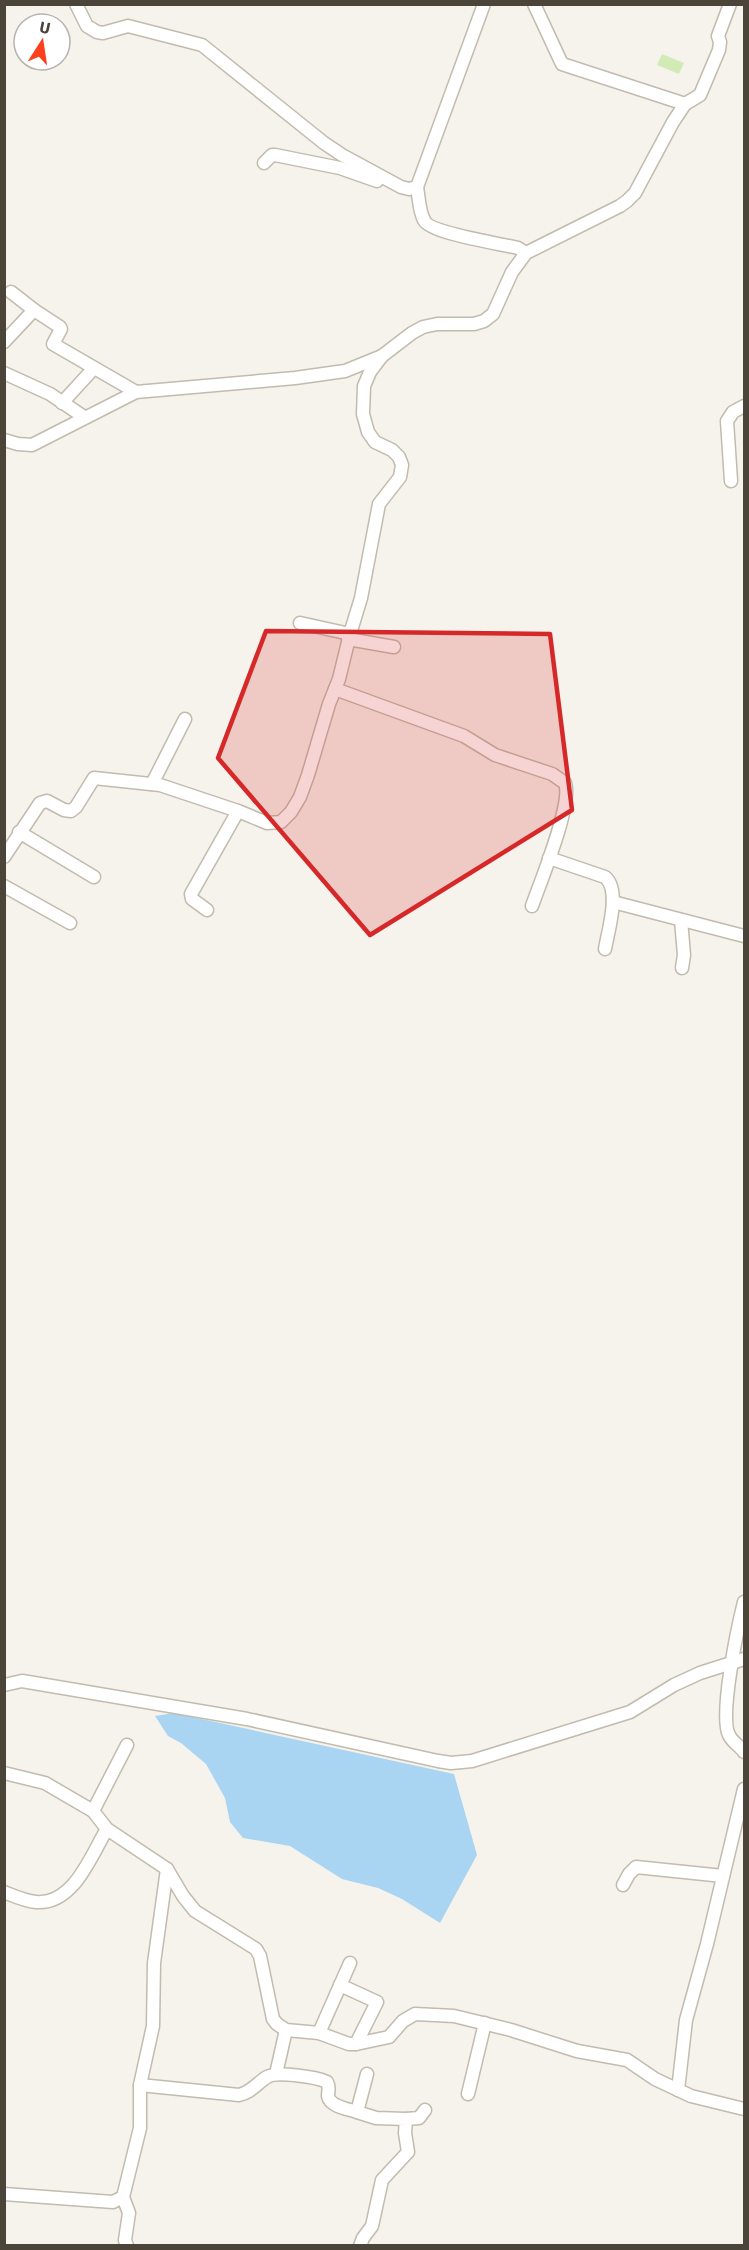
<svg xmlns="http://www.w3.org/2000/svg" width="749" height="2250" font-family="Signika,sans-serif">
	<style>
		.green { fill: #d2eab5 }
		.water { fill: #a9d4f2 }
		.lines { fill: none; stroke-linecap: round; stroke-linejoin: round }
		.minor-casing { stroke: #c2bbae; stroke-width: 15 }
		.minor { stroke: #fff; stroke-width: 12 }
		.marked { fill: #d62828; fill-opacity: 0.2; stroke: #d62828; stroke-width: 4.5; stroke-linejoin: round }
	</style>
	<rect width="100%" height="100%" fill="#f6f3ec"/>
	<polygon class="green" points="662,54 684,63 679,74 657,65"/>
	<polygon class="water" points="174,1713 454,1774 477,1855 440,1923 402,1899 378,1888 342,1879 290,1846 243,1838 230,1822 225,1798 206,1764 181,1743 168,1736 155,1716"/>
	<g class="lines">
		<defs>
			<g id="minor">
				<path d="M76,4L87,26L97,32L103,33L128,26L202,45L324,143L342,155L401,187L409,189L417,187C419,198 419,211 424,220C429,233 502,244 518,248L526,253"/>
				<polyline points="534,4 562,64 685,104"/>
				<polyline points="264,163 272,155 275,155 340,168 377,181"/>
				<polyline points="417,187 484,4"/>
				<polyline points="11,292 34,310 60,327 61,329 53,344 136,392"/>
				<polyline points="4,342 34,310"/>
				<polyline points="4,373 50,394 84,417"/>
				<polyline points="62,403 94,368"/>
				<polyline points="4,440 18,444 32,445 136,392 295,378 345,371 382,356 412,333 423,327 437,324 474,324 484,321 493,314 512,272 526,253 620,206 627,201 635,193 673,122 685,104 700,95 719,50 720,42 718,36 730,4"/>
				<polyline points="731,481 727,421 733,412 744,406"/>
				<polyline points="300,623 350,634"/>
				<polyline points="348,639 394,647"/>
				<path d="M335,689L464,736L495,755L552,774L565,783C573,803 540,883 532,906"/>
				<polyline points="152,784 185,719"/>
				<polyline points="19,832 94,877"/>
				<polyline points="4,857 40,803 47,801 64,810 71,811 76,807 94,778 160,785 238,811 267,823 281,822 291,812 300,797 308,775 329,704 339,679 350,634 361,598 379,504 400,477 402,465 399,457 392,450 375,442 368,432 363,414 364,386 370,372 382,356"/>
				<path d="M549,858L605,877C621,890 608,931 605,949"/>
				<polyline points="4,886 70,923"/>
				<polyline points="613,902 744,936"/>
				<polyline points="207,910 192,899 191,894 238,811"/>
				<polyline points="681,920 684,955 682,968"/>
				<path d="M744,1602C738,1626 719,1715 729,1735C732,1742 740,1746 744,1752"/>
				<polyline points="4,1685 22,1681 247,1719 438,1761 451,1763 472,1761 630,1712 674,1685 700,1673 744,1659"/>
				<polyline points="4,1773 45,1783 93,1811 107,1829 167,1869 183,1896 195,1911 256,1949 260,1956 273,2019 277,2024 286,2030 319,2033 349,2044 356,2044 389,2037 403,2021 415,2014 454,2016 511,2030 577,2051 627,2060 655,2079 691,2096 744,2109"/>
				<polyline points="93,1811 127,1745"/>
				<polyline points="623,1885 629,1874 636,1867 723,1876"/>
				<path d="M4,1892C14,1896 25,1901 36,1902C74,1905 91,1855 107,1829"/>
				<polyline points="340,1985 377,2002 356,2044"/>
				<polyline points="319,2033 350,1963"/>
				<polyline points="276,2074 286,2030"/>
				<path d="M140,2085L239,2095C252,2092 257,2083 267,2077C276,2071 317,2077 327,2082C330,2088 328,2090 328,2096C330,2107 349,2109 357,2112"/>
				<polyline points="678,2090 686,2020 707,1944 744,1789"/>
				<polyline points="468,2094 485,2023"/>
				<polyline points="406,2119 419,2118 425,2110"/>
				<polyline points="4,2194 113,2202 123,2197"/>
				<polyline points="127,2246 125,2240 129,2213 123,2197 140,2128 140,2085 153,2026 154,1963 167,1869"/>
				<polyline points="360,2246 363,2238 372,2226 382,2180 408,2152 405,2133 406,2119 376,2118 357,2112 367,2074"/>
			</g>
		</defs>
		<use href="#minor" class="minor-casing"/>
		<use href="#minor" class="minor"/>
	</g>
	<path class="marked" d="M266,631L550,634L572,810L370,935L218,758Z"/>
	<rect width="749" height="2250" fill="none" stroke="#4b4439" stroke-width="12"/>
	<g transform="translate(42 42) rotate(12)"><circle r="28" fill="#ffffff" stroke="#b7b4b0" stroke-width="1.5"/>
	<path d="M0-4.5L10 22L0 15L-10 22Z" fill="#fc3f1d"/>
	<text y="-9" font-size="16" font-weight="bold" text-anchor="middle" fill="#4b4439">U</text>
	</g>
</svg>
